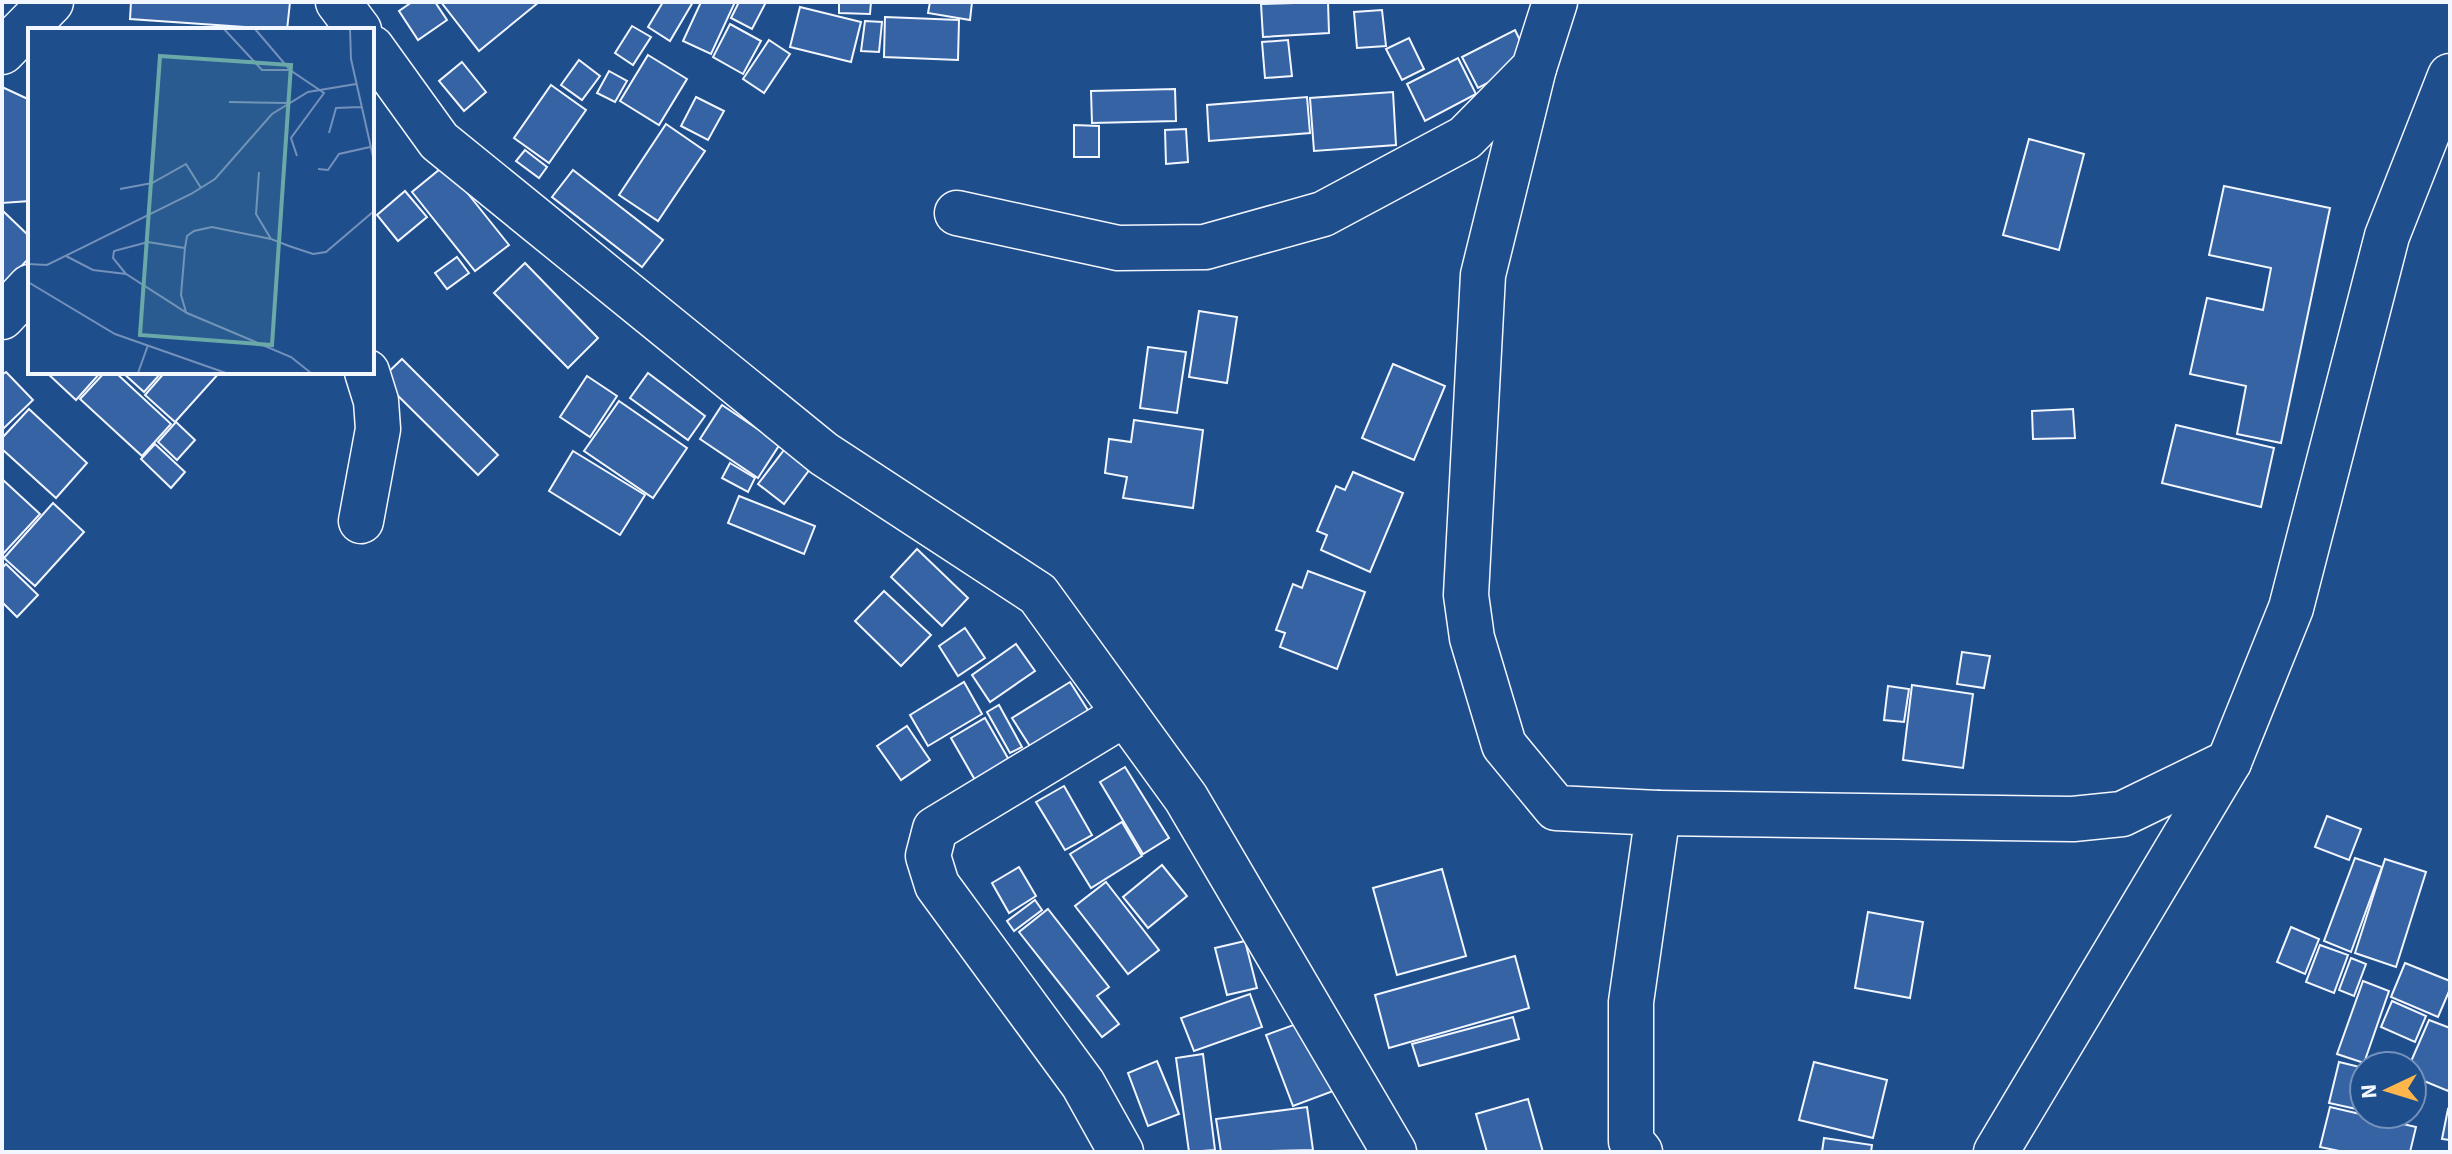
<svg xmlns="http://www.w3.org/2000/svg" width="2452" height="1154" font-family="'Source Sans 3',sans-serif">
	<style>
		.building { fill: #3563a3; stroke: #f2f6ff; stroke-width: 2 }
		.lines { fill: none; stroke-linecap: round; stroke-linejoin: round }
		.minor-casing { stroke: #f2f6ff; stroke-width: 47 }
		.minor { stroke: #1f4e8c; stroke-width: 44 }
		.inset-road { fill: none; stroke: #7391ba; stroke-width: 2 }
		.view { fill: #6aa9a8; fill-opacity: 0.15; stroke: #6aa9a8; stroke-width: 4 }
		.inset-edge { fill: none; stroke: #f2f6ff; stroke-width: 4 }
	</style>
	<rect width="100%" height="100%" fill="#1f4e8c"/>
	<g class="building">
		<polygon points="131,2 290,2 287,30 130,19"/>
		<polygon points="412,2 435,2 447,20 418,40 399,11"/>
		<polygon points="441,2 539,2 479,51"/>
		<polygon points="663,2 693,2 670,41 648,27"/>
		<polygon points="701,2 735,2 711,54 683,41"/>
		<polygon points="739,2 766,2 752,29 731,18"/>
		<polygon points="839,2 871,2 870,14 839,13"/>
		<polygon points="930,2 972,2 970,20 928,13"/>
		<polygon points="1328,2 1329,33 1263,37 1261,4"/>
		<polygon points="800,7 861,22 851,62 790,47"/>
		<polygon points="1382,10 1386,46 1357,48 1354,12"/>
		<polygon points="885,17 959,20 958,60 884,57"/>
		<polygon points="865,21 882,22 879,52 861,51"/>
		<polygon points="730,24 761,41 743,74 713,57"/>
		<polygon points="632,26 651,37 633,65 615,53"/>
		<polygon points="1515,30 1530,61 1478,88 1462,57"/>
		<polygon points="1409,38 1424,69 1402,80 1386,49"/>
		<polygon points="769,40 790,54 764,93 743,79"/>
		<polygon points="1288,40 1292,76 1265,78 1262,42"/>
		<polygon points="648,55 687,79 659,125 620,101"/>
		<polygon points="1458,58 1476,94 1425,121 1407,84"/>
		<polygon points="579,60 600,76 582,100 561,85"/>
		<polygon points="462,62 486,92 464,111 439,81"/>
		<polygon points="609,71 627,81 615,102 597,93"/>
		<polygon points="551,85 586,110 549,163 514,138"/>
		<polygon points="2,87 30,100 30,201 2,203"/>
		<polygon points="1175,89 1176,121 1092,123 1091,91"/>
		<polygon points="1393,92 1396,145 1314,151 1310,98"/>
		<polygon points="696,97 724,111 708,140 681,126"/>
		<polygon points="1307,97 1310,133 1209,141 1207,105"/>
		<polygon points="666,124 705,151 658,221 619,195"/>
		<polygon points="1074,125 1099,126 1099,157 1074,157"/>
		<polygon points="1186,129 1188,162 1166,164 1165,130"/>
		<polygon points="2029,139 2084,154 2059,250 2003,235"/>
		<polygon points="525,150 547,167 539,178 516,161"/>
		<polygon points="445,165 509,245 475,271 412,192"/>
		<polygon points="573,170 663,240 642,267 552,197"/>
		<polygon points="2224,186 2330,208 2281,443 2237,434 2246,386 2190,374 2207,298 2263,310 2271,268 2209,255"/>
		<polygon points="405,191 427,217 398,241 377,215"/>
		<polygon points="2,210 30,237 30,257 2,287"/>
		<polygon points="457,257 469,273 447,289 435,273"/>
		<polygon points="525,263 598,338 568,368 494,293"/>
		<polygon points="1199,311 1237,317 1227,383 1189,377"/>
		<polygon points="1148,347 1186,352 1177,413 1140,408"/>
		<polygon points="402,359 498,455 478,475 381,379"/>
		<polygon points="1393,364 1445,386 1414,460 1362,438"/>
		<polygon points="6,372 33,400 2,430 2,375"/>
		<polygon points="46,372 101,372 76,400"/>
		<polygon points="105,372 115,372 171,424 142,456 80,399"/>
		<polygon points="122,372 162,372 144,392"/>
		<polygon points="165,372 220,372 175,422 145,395"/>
		<polygon points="648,373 705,416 688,440 630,398"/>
		<polygon points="587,376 617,396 590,437 560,417"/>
		<polygon points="619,401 687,448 653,498 584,451"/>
		<polygon points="722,405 780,444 758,478 700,439"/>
		<polygon points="29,409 87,463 56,498 2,449 2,438"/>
		<polygon points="2073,409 2075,438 2033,439 2032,411"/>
		<polygon points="1134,420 1203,430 1193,508 1123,498 1127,477 1105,473 1109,439 1131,442"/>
		<polygon points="176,422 195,440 177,460 158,442"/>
		<polygon points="2176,425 2274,448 2261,507 2162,483"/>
		<polygon points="155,444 185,472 171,488 141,459"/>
		<polygon points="784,450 810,469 784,504 758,484"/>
		<polygon points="573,451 645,495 620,535 549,491"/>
		<polygon points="730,463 755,478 748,492 722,478"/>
		<polygon points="1353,472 1403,493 1370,572 1321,550 1327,535 1317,531 1336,486 1345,490"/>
		<polygon points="2,479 40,514 2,555"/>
		<polygon points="739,496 815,526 804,554 728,523"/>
		<polygon points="53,503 84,532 35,586 4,558"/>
		<polygon points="917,549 968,598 942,626 891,577"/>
		<polygon points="6,564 38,595 17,617 2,602 2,568"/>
		<polygon points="1308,571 1365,592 1337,669 1280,647 1285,633 1276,630 1293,584 1302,588"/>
		<polygon points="884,591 931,635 901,666 855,621"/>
		<polygon points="965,628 985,658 958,676 939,646"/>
		<polygon points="1016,644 1035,671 990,702 972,675"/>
		<polygon points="1962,652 1990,656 1984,688 1957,684"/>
		<polygon points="964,682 982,714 928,746 910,715"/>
		<polygon points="1070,682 1098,726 1040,762 1012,718"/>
		<polygon points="1912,685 1973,694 1963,768 1903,760"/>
		<polygon points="1888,686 1909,689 1904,722 1884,720"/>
		<polygon points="999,705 1022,747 1010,753 987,712"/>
		<polygon points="985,718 1017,774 983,794 951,738"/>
		<polygon points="907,726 930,760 901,780 877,746"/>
		<polygon points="1125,767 1169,838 1143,854 1100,782"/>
		<polygon points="1064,786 1092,835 1065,850 1036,802"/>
		<polygon points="2327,816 2361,829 2349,860 2315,847"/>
		<polygon points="1122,822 1142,856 1091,888 1070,854"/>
		<polygon points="2355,858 2382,867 2351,952 2324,941"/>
		<polygon points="2385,859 2426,872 2396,967 2355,953"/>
		<polygon points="1162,865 1187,896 1148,928 1123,897"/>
		<polygon points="1019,867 1036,896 1009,913 992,883"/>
		<polygon points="1442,869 1466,956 1397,975 1373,888"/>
		<polygon points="1106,882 1159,950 1128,974 1075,906"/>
		<polygon points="1035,900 1042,910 1014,931 1007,921"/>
		<polygon points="1048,909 1109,987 1097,996 1119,1024 1102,1037 1019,932"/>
		<polygon points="1868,912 1923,922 1910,998 1855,988"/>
		<polygon points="2291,927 2319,939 2305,974 2277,962"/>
		<polygon points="1245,941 1257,988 1227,995 1215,948"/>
		<polygon points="2320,945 2348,955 2334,993 2306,982"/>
		<polygon points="1515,956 1529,1008 1389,1048 1375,995"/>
		<polygon points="2351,958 2366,964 2354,996 2339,990"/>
		<polygon points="2405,963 2450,981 2450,989 2438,1017 2391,997"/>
		<polygon points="2363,981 2389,991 2364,1063 2337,1054"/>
		<polygon points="1250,994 1262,1027 1194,1051 1181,1018"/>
		<polygon points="2392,1001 2426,1016 2415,1042 2381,1027"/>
		<polygon points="1513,1017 1519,1039 1419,1066 1412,1044"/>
		<polygon points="1310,1019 1336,1090 1293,1106 1266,1035"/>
		<polygon points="2429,1020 2450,1028 2450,1086 2448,1091 2412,1076 2412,1066 2409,1066"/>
		<polygon points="1203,1054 1215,1150 1189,1152 1176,1058"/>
		<polygon points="1157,1061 1179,1114 1148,1126 1128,1073"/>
		<polygon points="1814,1062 1887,1080 1873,1138 1799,1120"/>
		<polygon points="2339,1062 2364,1068 2364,1098 2361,1110 2329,1103"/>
		<polygon points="1528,1099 1543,1152 1487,1152 1476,1114"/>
		<polygon points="1307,1107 1313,1150 1221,1152 1216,1119"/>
		<polygon points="2330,1107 2416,1127 2410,1152 2344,1152 2320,1147"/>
		<polygon points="2448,1109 2450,1110 2450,1140 2442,1139"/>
		<polygon points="1824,1138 1872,1145 1871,1152 1822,1152"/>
	</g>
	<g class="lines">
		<defs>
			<g id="minor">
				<polyline points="338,2 359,30"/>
				<polyline points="372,48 439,141 824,454 1038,594 1186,798 1394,1152"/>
				<polyline points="2,52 51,2"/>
				<polyline points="1534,68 1483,275 1466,595 1472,638 1504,745 1556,808 1658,813 1631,1002 1631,1141 1640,1152"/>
				<polyline points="957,213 1118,248 1205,247 1323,214 1465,138 1534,68 1555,2"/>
				<polyline points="2,317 30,287"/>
				<polyline points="361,521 378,429 376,401 367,372"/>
				<polyline points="1658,813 2073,819 2122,814 2229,762"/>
				<polyline points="1121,1152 1083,1084 937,885 928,856 935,829 1125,714"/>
				<polyline points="1996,1152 2229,762 2291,608 2387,236 2450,76"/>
			</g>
		</defs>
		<use href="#minor" class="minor-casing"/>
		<use href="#minor" class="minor"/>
	</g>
	<g transform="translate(28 28)">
		<rect width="346" height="346" fill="#1f4e8c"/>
		<path class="inset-road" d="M196,1L234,42H261M227,1L262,42L296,65L263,110L269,128M322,1L323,31L346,133M201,74L259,75M301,105L308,80L333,79M290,141L300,142L311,126L342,119M231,144L228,186L243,211L261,218L285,226L298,224L346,183M92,161L124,155L158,136L173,160M157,220L153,267L158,284M38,228L65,242L98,246L159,285L263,329L283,345M0,236L19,237L163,166L187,151L244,86L280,64L328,56M98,246L85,230L86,223L120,214L157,220L159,208L166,203L184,199L243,211M0,254L87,306L198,345M110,345L120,317"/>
		<path class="view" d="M132,28L263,37L244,317L112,307Z"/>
		<rect width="346" height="346" class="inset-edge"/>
	</g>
	<rect width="2452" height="1154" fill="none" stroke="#f2f6ff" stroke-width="8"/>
	<g transform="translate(2388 1090) rotate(266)"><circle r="38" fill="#1f4e8c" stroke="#7391ba" stroke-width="2"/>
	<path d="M0-6L14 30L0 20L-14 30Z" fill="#ffb74d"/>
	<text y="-12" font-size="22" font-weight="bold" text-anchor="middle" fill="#f2f6ff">N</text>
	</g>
</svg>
